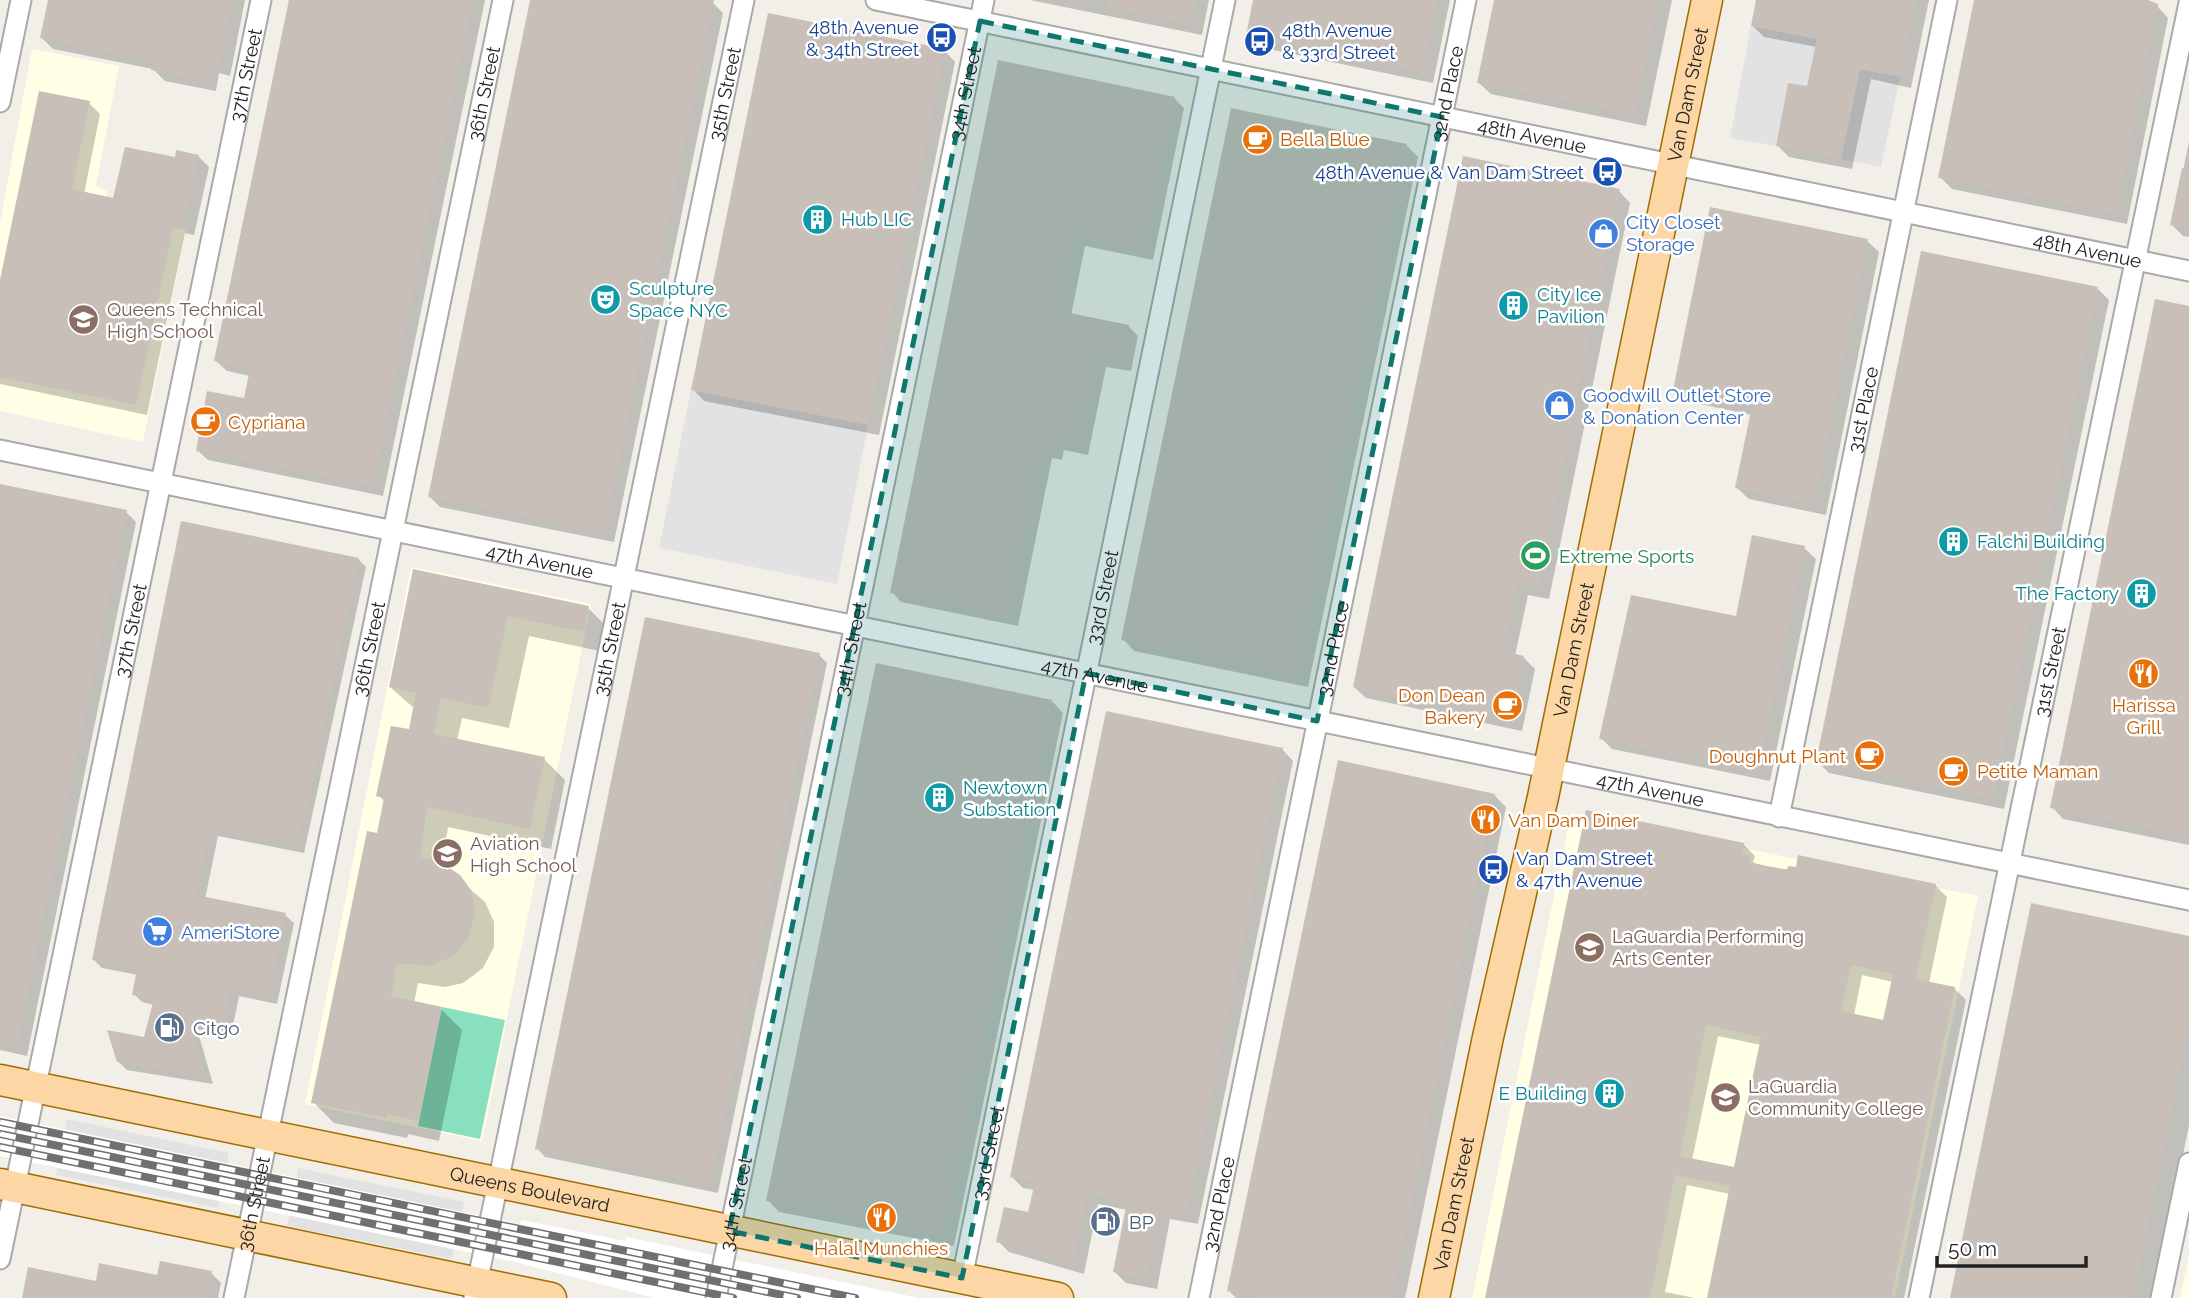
<svg xmlns="http://www.w3.org/2000/svg" width="2189" height="1298" font-family="Raleway,sans-serif">
	<style>
		.education { fill: #ffffe5 }
		.pitch { fill: #88e0be }
		.parking { fill: #e2e2e2 }
		.pier { fill: #fff }
		.shadow { fill: #0003; fill-rule: evenodd }
		.building { fill: #c7bfb8; fill-rule: evenodd }
		.lines { fill: none; stroke-linecap: round; stroke-linejoin: round }
		.street-casing { stroke: #a9a9a9; stroke-width: 23 }
		.primary-casing { stroke: #a06b00; stroke-width: 33 }
		.street { stroke: #fff; stroke-width: 19 }
		.primary { stroke: #fcd6a4; stroke-width: 30 }
		.rail-casing { stroke: #707070; stroke-width: 8 }
		.rail { stroke: #fff; stroke-width: 5; stroke-dasharray: 16; stroke-linecap: butt }
		.marked { fill: #0f766e; fill-opacity: 0.2; stroke: #0f766e; stroke-width: 5; stroke-dasharray: 14 9; stroke-linejoin: round }
		.labels { text-anchor: middle; dominant-baseline: central; stroke-width: 5; stroke-linejoin: round; paint-order: stroke }
		.transit-label { font-size: 19px; fill: #164399; stroke: #fff; text-anchor: end }
		.street-label { font-size: 19px; fill: #222; stroke: #fff }
		.food-label { font-size: 19px; fill: #c56008; stroke: #fff; text-anchor: start }
		.culture-label { font-size: 19px; fill: #0d838f; stroke: #fff; text-anchor: start }
		.shop-label { font-size: 19px; fill: #366cbe; stroke: #fff; text-anchor: start }
		.education-label { font-size: 19px; fill: #785e54; stroke: #fff; text-anchor: start }
		.leisure-label { font-size: 19px; fill: #27864d; stroke: #fff; text-anchor: start }
		.service-label { font-size: 19px; fill: #4e5e75; stroke: #fff; text-anchor: start }
	</style>
	<rect width="100%" height="100%" fill="#f2efe9"/>
	<g class="education">
		<polygon points="32,49 119,66 96,185 107,191 104,212 186,230 143,442 0,411 0,223"/>
		<polygon points="411,567 591,604 482,1141 305,1104"/>
		<polygon points="1571,813 1978,896 1895,1298 1472,1298"/>
		<polygon points="2189,1255 2189,1298 2180,1298"/>
	</g>
	<polygon class="pitch" points="442,1007 505,1020 480,1139 418,1126"/>
	<g class="parking">
		<polygon points="1751,26 1817,39 1811,87 1788,83 1776,146 1730,138"/>
		<polygon points="1860,69 1900,77 1881,167 1841,159"/>
		<polygon points="691,390 868,425 837,584 659,548"/>
		<polygon points="67,1119 229,1153 218,1208 56,1175"/>
		<polygon points="298,1168 464,1202 452,1259 287,1226"/>
	</g>
	<polygon class="pier" points="0,1116 520,1224 522,1220 625,1241 626,1237 919,1298 655,1298 511,1261 0,1156"/>
	<g class="shadow">
		<polygon points="50,0 245,0 230,76 219,73 216,91 165,81 153,69 53,49 42,38"/>
		<polygon points="291,0 485,0 383,496 208,460 197,450 245,400 250,376 227,371 216,361"/>
		<polygon points="531,0 700,0 713,3 723,13 614,542 440,507 430,497"/>
		<polygon points="1030,0 1209,0 1202,35"/>
		<polygon points="1255,0 1450,0 1433,83 1259,47 1248,36"/>
		<polygon points="1496,0 1672,0 1646,126 1491,94 1479,83"/>
		<polygon points="1758,0 1929,0 1911,88 1871,79 1852,169 1789,157 1778,146 1808,88 1817,47 1764,37 1753,26"/>
		<polygon points="1976,0 2143,0 2157,6 2168,18 2127,224 1952,189 1940,177"/>
		<polygon points="944,50 955,62 879,435 704,401 693,389"/>
		<polygon points="1000,62 1174,98 1184,108 1153,260 1085,246 1071,315 1128,326 1138,336 1131,371 1106,367 1088,455 1064,450 1062,460 1052,458 1018,626 901,602 892,592"/>
		<polygon points="89,103 100,114 84,194 115,200 176,159 198,156 209,167 194,235 185,233 147,415 0,384 0,297"/>
		<polygon points="2189,141 2189,237 2183,236 2172,225"/>
		<polygon points="1407,146 1418,157 1308,687 1134,651 1123,639"/>
		<polygon points="1619,191 1630,203 1549,599 1528,595 1515,656 1523,657 1535,669 1522,731 1366,698 1354,687"/>
		<polygon points="1867,241 1879,252 1826,515 1749,499 1737,488 1752,415 1686,401 1675,390"/>
		<polygon points="2098,289 2109,300 2004,809 1829,773 1818,762"/>
		<polygon points="2189,307 2189,845 2063,819 2052,807"/>
		<polygon points="0,486 126,512 136,522 27,1056 0,1050"/>
		<polygon points="1804,548 1816,559 1770,781 1612,749 1601,738 1737,618"/>
		<polygon points="358,559 366,567 304,853 218,836 205,899 285,915 294,923 277,1004 239,996 231,1036 197,1029 213,1084 127,1070 118,1061 146,1039 155,1005 142,1002 134,994 138,975 102,968 94,960"/>
		<polygon points="414,572 588,608 609,629 604,652 529,636 509,728 462,718 457,741 544,759 565,780 551,849 448,827 442,865 485,902 494,922 494,947 483,968 463,983 445,987 418,983 414,1003 441,1009 462,1030 439,1141 408,1134 407,1138 334,1123 313,1102 378,836 385,802 378,795 410,732 415,709 390,687"/>
		<polygon points="819,655 827,663 718,1193 545,1157 537,1148"/>
		<polygon points="1052,701 1063,713 954,1246 779,1212 768,1200"/>
		<polygon points="1282,749 1293,761 1198,1224 1170,1219 1157,1289 1126,1283 1115,1272 1127,1210 1098,1204 1084,1274 1009,1252 998,1241 1029,1215 1035,1190 1023,1188 1012,1177"/>
		<polygon points="1494,795 1506,807 1405,1298 1236,1298 1229,1291"/>
		<path d="M1743,844L1755,856L1753,862L1758,866L1935,885L1947,897L1929,983L1954,988L1966,1000L1904,1298H1709L1730,1194L1687,1185L1665,1292L1695,1298H1487ZM1862,975L1893,982L1885,1022L1854,1015ZM1718,1036L1761,1045L1735,1169L1692,1160Z"/>
		<polygon points="2189,937 2189,1125 2154,1298 1952,1298"/>
		<polygon points="211,1273 221,1283 218,1298 24,1298 97,1283"/>
	</g>
	<g class="building">
		<polygon points="48,0 232,0 219,66 208,63 205,81 151,70 153,62 40,38"/>
		<polygon points="289,0 473,0 373,486 196,451 207,391 244,398 250,369 214,361"/>
		<polygon points="530,0 714,0 604,533 428,497"/>
		<polygon points="1108,0 1196,0 1191,24 1108,7"/>
		<polygon points="1253,0 1437,0 1422,72 1246,36"/>
		<polygon points="1494,0 1658,0 1635,115 1477,83"/>
		<polygon points="1756,0 1916,0 1900,77 1860,69 1841,159 1776,146 1788,83 1807,86 1817,39 1751,26"/>
		<polygon points="1974,0 2148,0 2158,4 2116,214 1938,178"/>
		<polygon points="768,13 945,49 868,425 691,390"/>
		<polygon points="998,60 1175,97 1144,251 1075,237 1060,311 1129,325 1121,363 1097,358 1079,446 1054,441 1052,452 1042,450 1008,617 890,593"/>
		<polygon points="39,91 90,101 72,189 113,198 125,147 175,157 176,150 199,155 184,225 174,223 136,405 0,377 0,280"/>
		<polygon points="1231,108 1407,144 1297,677 1121,640"/>
		<polygon points="1463,156 1620,189 1538,589 1517,584 1503,651 1524,656 1510,720 1353,687"/>
		<polygon points="2182,168 2189,168 2189,229 2170,225"/>
		<polygon points="1710,207 1868,239 1814,504 1735,488 1752,406 1673,390"/>
		<polygon points="1921,251 2098,287 1993,799 1816,762"/>
		<polygon points="2155,299 2189,306 2189,837 2050,808"/>
		<polygon points="0,484 127,510 17,1046 0,1043"/>
		<polygon points="181,521 359,558 304,824 301,824 297,846 210,829 196,895 286,913 269,997 231,988 223,1029 190,1022 206,1077 117,1062 107,1030 144,1037 154,999 132,995 137,969 92,960"/>
		<polygon points="1752,535 1805,546 1759,770 1599,739 1631,595 1736,616"/>
		<polygon points="413,569 589,606 584,632 508,616 488,708 441,698 434,734 545,757 530,829 427,807 420,857 439,861 460,875 471,890 475,912 469,937 453,956 430,966 397,963 391,996 442,1007 418,1121 387,1114 386,1118 311,1103 367,831 377,833 384,798 376,796 391,726 409,729 416,693 389,687"/>
		<polygon points="645,617 820,653 710,1185 535,1149"/>
		<polygon points="876,663 1052,700 943,1236 766,1201"/>
		<polygon points="1106,711 1283,748 1187,1214 1160,1209 1147,1279 1113,1272 1127,1202 1087,1193 1073,1264 1045,1258 1046,1254 996,1242 1004,1207 1028,1212 1035,1182 1010,1177"/>
		<polygon points="1338,760 1495,794 1392,1298 1258,1298 1227,1291"/>
		<path d="M1586,810L1744,843L1742,854L1750,856L1749,862L1767,866L1787,870L1788,866L1796,867L1798,855L1936,884L1916,979L1955,987L1891,1298H1707L1730,1186L1675,1175L1650,1298H1485ZM1851,965L1893,974L1883,1020L1841,1011ZM1706,1025L1761,1037L1734,1167L1680,1156Z"/>
		<polygon points="2031,903 2189,936 2189,1027 2133,1298 1950,1298"/>
		<polygon points="160,1261 212,1271 206,1298 22,1298 28,1267 96,1281 99,1263 157,1275"/>
	</g>
	<g class="lines">
		<defs>
			<g id="street">
				<path id="s1" d="M876,0L2189,271"/>
				<polyline points="0,102 21,0"/>
				<path id="s2" d="M0,450L2189,900"/>
				<path id="s3" d="M1779,817L1947,0"/>
				<path id="s4" d="M0,1259L261,0"/>
				<path id="s5" d="M962,1278L1225,0"/>
				<path id="s6" d="M234,1298L503,0"/>
				<path id="s7" d="M474,1298L744,0"/>
				<path id="s8" d="M716,1298L984,0"/>
				<path id="s9" d="M1199,1298L1466,0"/>
				<path id="s10" d="M1919,1298L2189,3"/>
				<polyline points="2161,1298 2189,1163"/>
			</g>
			<g id="primary">
				<path id="s11" d="M0,1080L1058,1298"/>
				<polyline points="0,1184 551,1298"/>
				<path id="s12" d="M1434,1298L1488,1037L1543,797L1707,0"/>
			</g>
		</defs>
		<use href="#street" class="street-casing"/>
		<use href="#primary" class="primary-casing"/>
		<use href="#street" class="street"/>
		<use href="#primary" class="primary"/>
		<defs>
			<g id="rail">
				<polyline points="0,1122 855,1298"/>
				<polyline points="0,1134 797,1298"/>
				<polyline points="0,1147 733,1298"/>
			</g>
		</defs>
		<use href="#rail" class="rail-casing"/>
		<use href="#rail" class="rail"/>
	</g>
	<path class="marked" d="M980,21L1442,117L1317,721L1086,673L962,1278L729,1231Z"/>
	<defs>
		<symbol id="bus-disc" viewBox="-11 -11 22 22"><circle r="9.5" fill="#1a4fb4" stroke="#fff"/><path d="M-5-6H5V4H4V6H2V4H-2V6H-4V4H-5ZM-3.5-4V0h7V-4ZM-3.5 1.2v1.5H-2V1.2ZM2 1.2v1.5H3.5V1.2Z" fill="#fff"/></symbol>
		<symbol id="cafe-disc" viewBox="-11 -11 22 22"><circle r="9.5" fill="#e8710a" stroke="#fff"/><path d="M-5.5-4.5H6V0H3Q3 3.5 0 3.5H-2.5Q-5.5 3.5-5.5 0ZM3-3.2v2h1.7v-2ZM-6 4.5H4V6H-6Z" fill="#fff"/></symbol>
		<symbol id="building-disc" viewBox="-11 -11 22 22"><circle r="9.5" fill="#0f9aa8" stroke="#fff"/><path d="M-4-6H4V6H1V3H-1V6H-4ZM-2.5-4.3h1.7v1.8h-1.7ZM.8-4.3h1.7v1.8H.8ZM-2.5-1h1.7V.8h-1.7ZM.8-1h1.7V.8H.8Z" fill="#fff"/></symbol>
		<symbol id="shop-disc" viewBox="-11 -11 22 22"><circle r="9.5" fill="#3f7fe0" stroke="#fff"/><path d="M-5-2.5h2.3a2.7 3.5 0 0 1 5.4 0H5L5.5 6h-11ZM-1.5-2.5h3a1.5 2.3 0 0 0-3 0Z" fill="#fff"/></symbol>
		<symbol id="theatre-disc" viewBox="-11 -11 22 22"><circle r="9.5" fill="#0f9aa8" stroke="#fff"/><path d="M-5-5.5Q0-4 5-5.5V0Q5 5 0 6Q-5 5-5 0ZM-3.3-2.5H-1v1.5H-3.3ZM1-2.5H3.3v1.5H1ZM-2.8 1Q0 5.5 2.8 1Z" fill="#fff"/></symbol>
		<symbol id="school-disc" viewBox="-11 -11 22 22"><circle r="9.5" fill="#8d6e63" stroke="#fff"/><path d="M0-5L7-2L0 1L-7-2ZM-4 1L0 2.5L4 1V4Q0 6-4 4Z" fill="#fff"/></symbol>
		<symbol id="stadium-disc" viewBox="-11 -11 22 22"><circle r="9.5" fill="#2e9e5b" stroke="#fff"/><path d="M0-5a6.5 5 0 1 0 0 10a6.5 5 0 1 0 0-10ZM-3.5-1.8h7v3.6h-7Z" fill="#fff"/></symbol>
		<symbol id="restaurant-disc" viewBox="-11 -11 22 22"><circle r="9.5" fill="#e8710a" stroke="#fff"/><path d="M-5-6h1v4h1v-4h1v4h1v-4h1v5L-1.5 .5V6h-2V.5L-5-1ZM5-6V6H3V1.5H1.5Q1.5-4 5-6Z" fill="#fff"/></symbol>
		<symbol id="supermarket-disc" viewBox="-11 -11 22 22"><circle r="9.5" fill="#3f7fe0" stroke="#fff"/><path d="M-6-5.5h2.5l.6 2H6L4.5 2H-2.5L-4.4-4H-6ZM-1.5 3.2a1.3 1.3 0 1 0 .1 0ZM3 3.2a1.3 1.3 0 1 0 .1 0Z" fill="#fff"/></symbol>
		<symbol id="university-disc" viewBox="-11 -11 22 22"><circle r="9.5" fill="#8d6e63" stroke="#fff"/><path d="M0-5L7-2L0 1L-7-2ZM-4 1L0 2.5L4 1V4Q0 6-4 4Z" fill="#fff"/></symbol>
		<symbol id="fuel-disc" viewBox="-11 -11 22 22"><circle r="9.5" fill="#5c6f8a" stroke="#fff"/><path d="M-5.5-6h7V0h2V4h1.3V-2.5L3-4.5l.8-.8L6-3V5H2.5V1h-1V6h-7ZM-4.2-4.7v3.2H.2V-4.7Z" fill="#fff"/></symbol>
	</defs>
	<g fill-rule="evenodd">
		<use href="#bus-disc" x="924" y="20" width="35" height="35"/>
		<use href="#bus-disc" x="1242" y="24" width="35" height="35"/>
		<use href="#cafe-disc" x="1240" y="122" width="35" height="35"/>
		<use href="#bus-disc" x="1590" y="154" width="35" height="35"/>
		<use href="#building-disc" x="800" y="202" width="35" height="35"/>
		<use href="#shop-disc" x="1586" y="216" width="35" height="35"/>
		<use href="#theatre-disc" x="588" y="282" width="35" height="35"/>
		<use href="#building-disc" x="1496" y="288" width="35" height="35"/>
		<use href="#school-disc" x="66" y="302" width="35" height="35"/>
		<use href="#shop-disc" x="1542" y="388" width="35" height="35"/>
		<use href="#cafe-disc" x="188" y="404" width="35" height="35"/>
		<use href="#building-disc" x="1936" y="524" width="35" height="35"/>
		<use href="#stadium-disc" x="1518" y="538" width="35" height="35"/>
		<use href="#building-disc" x="2124" y="576" width="35" height="35"/>
		<use href="#restaurant-disc" x="2126" y="656" width="35" height="35"/>
		<use href="#cafe-disc" x="1490" y="688" width="35" height="35"/>
		<use href="#cafe-disc" x="1852" y="738" width="35" height="35"/>
		<use href="#cafe-disc" x="1936" y="754" width="35" height="35"/>
		<use href="#building-disc" x="922" y="780" width="35" height="35"/>
		<use href="#restaurant-disc" x="1468" y="802" width="35" height="35"/>
		<use href="#school-disc" x="430" y="836" width="35" height="35"/>
		<use href="#bus-disc" x="1476" y="852" width="35" height="35"/>
		<use href="#supermarket-disc" x="140" y="914" width="35" height="35"/>
		<use href="#university-disc" x="1572" y="930" width="35" height="35"/>
		<use href="#fuel-disc" x="152" y="1010" width="35" height="35"/>
		<use href="#building-disc" x="1592" y="1076" width="35" height="35"/>
		<use href="#university-disc" x="1708" y="1080" width="35" height="35"/>
		<use href="#restaurant-disc" x="864" y="1200" width="35" height="35"/>
		<use href="#fuel-disc" x="1088" y="1204" width="35" height="35"/>
	</g>
	<g class="labels">
		<g class="transit-label">
			<text x="919" y="27">48th Avenue<tspan x="919" dy="22">&amp; 34th Street</tspan></text>
			<text x="1282" y="30" text-anchor="start">48th Avenue<tspan x="1282" dy="22">&amp; 33rd Street</tspan></text>
			<text x="1584" y="172">48th Avenue &amp; Van Dam Street</text>
			<text x="1516" y="858" text-anchor="start">Van Dam Street<tspan x="1516" dy="22">&amp; 47th Avenue</tspan></text>
		</g>
		<g class="street-label">
			<text stroke="none"><textPath href="#s4" startOffset="1209">37th Street</textPath></text>
			<text stroke="none"><textPath href="#s6" startOffset="1230">36th Street</textPath></text>
			<text stroke="none"><textPath href="#s7" startOffset="1230">35th Street</textPath></text>
			<text stroke="none"><textPath href="#s8" startOffset="1230">34th Street</textPath></text>
			<text stroke="none"><textPath href="#s9" startOffset="1230">32nd Place</textPath></text>
			<text stroke="none"><textPath href="#s12" startOffset="1230">Van Dam Street</textPath></text>
			<text stroke="none"><textPath href="#s1" startOffset="670">48th Avenue</textPath></text>
			<text stroke="none"><textPath href="#s1" startOffset="1237">48th Avenue</textPath></text>
			<text stroke="none"><textPath href="#s3" startOffset="416">31st Place</textPath></text>
			<text stroke="none"><textPath href="#s2" startOffset="551">47th Avenue</textPath></text>
			<text stroke="none"><textPath href="#s5" startOffset="695">33rd Street</textPath></text>
			<text stroke="none"><textPath href="#s4" startOffset="642">37th Street</textPath></text>
			<text stroke="none"><textPath href="#s6" startOffset="663">36th Street</textPath></text>
			<text stroke="none"><textPath href="#s7" startOffset="663">35th Street</textPath></text>
			<text stroke="none"><textPath href="#s8" startOffset="663">34th Street</textPath></text>
			<text stroke="none"><textPath href="#s9" startOffset="663">32nd Place</textPath></text>
			<text stroke="none"><textPath href="#s12" startOffset="663">Van Dam Street</textPath></text>
			<text stroke="none"><textPath href="#s10" startOffset="640">31st Street</textPath></text>
			<text stroke="none"><textPath href="#s2" startOffset="1118">47th Avenue</textPath></text>
			<text stroke="none"><textPath href="#s2" startOffset="1685">47th Avenue</textPath></text>
			<text stroke="none"><textPath href="#s5" startOffset="128">33rd Street</textPath></text>
			<text stroke="none"><textPath href="#s11" startOffset="541">Queens Boulevard</textPath></text>
			<text stroke="none"><textPath href="#s6" startOffset="96">36th Street</textPath></text>
			<text stroke="none"><textPath href="#s8" startOffset="96">34th Street</textPath></text>
			<text stroke="none"><textPath href="#s9" startOffset="96">32nd Place</textPath></text>
			<text stroke="none"><textPath href="#s12" startOffset="96">Van Dam Street</textPath></text>
		</g>
		<g class="food-label">
			<text x="1280" y="139">Bella Blue</text>
			<text x="228" y="422">Cypriana</text>
			<text x="1485" y="695" text-anchor="end">Don Dean<tspan x="1485" dy="22">Bakery</tspan></text>
			<text x="2144" y="705" text-anchor="middle">Harissa<tspan x="2144" dy="22">Grill</tspan></text>
			<text x="1846" y="756" text-anchor="end">Doughnut Plant</text>
			<text x="1977" y="771">Petite Maman</text>
			<text x="1508" y="820">Van Dam Diner</text>
			<text x="881" y="1248" text-anchor="middle">Halal Munchies</text>
		</g>
		<g class="culture-label">
			<text x="841" y="219">Hub LIC</text>
			<text x="629" y="288">Sculpture<tspan x="629" dy="22">Space NYC</tspan></text>
			<text x="1537" y="294">City Ice<tspan x="1537" dy="22">Pavilion</tspan></text>
			<text x="1977" y="541">Falchi Building</text>
			<text x="2119" y="593" text-anchor="end">The Factory</text>
			<text x="963" y="787">Newtown<tspan x="963" dy="22">Substation</tspan></text>
			<text x="1587" y="1093" text-anchor="end">E Building</text>
		</g>
		<g class="shop-label">
			<text x="1626" y="222">City Closet<tspan x="1626" dy="22">Storage</tspan></text>
			<text x="1583" y="395">Goodwill Outlet Store<tspan x="1583" dy="22">&amp; Donation Center</tspan></text>
			<text x="181" y="932">AmeriStore</text>
		</g>
		<g class="education-label">
			<text x="107" y="309">Queens Technical<tspan x="107" dy="22">High School</tspan></text>
			<text x="470" y="843">Aviation<tspan x="470" dy="22">High School</tspan></text>
			<text x="1612" y="936">LaGuardia Performing<tspan x="1612" dy="22">Arts Center</tspan></text>
			<text x="1748" y="1086">LaGuardia<tspan x="1748" dy="22">Community College</tspan></text>
		</g>
		<g class="leisure-label">
			<text x="1559" y="556">Extreme Sports</text>
		</g>
		<g class="service-label">
			<text x="193" y="1028">Citgo</text>
			<text x="1129" y="1222">BP</text>
		</g>
	</g>
	<path d="M1937 1256v10h149v-10" fill="none" stroke="#222222" stroke-width="3.5"/>
	<text x="1948" y="1256" font-size="21" fill="#222222" stroke="#ffffff" stroke-width="5" paint-order="stroke">50 m</text>
</svg>
